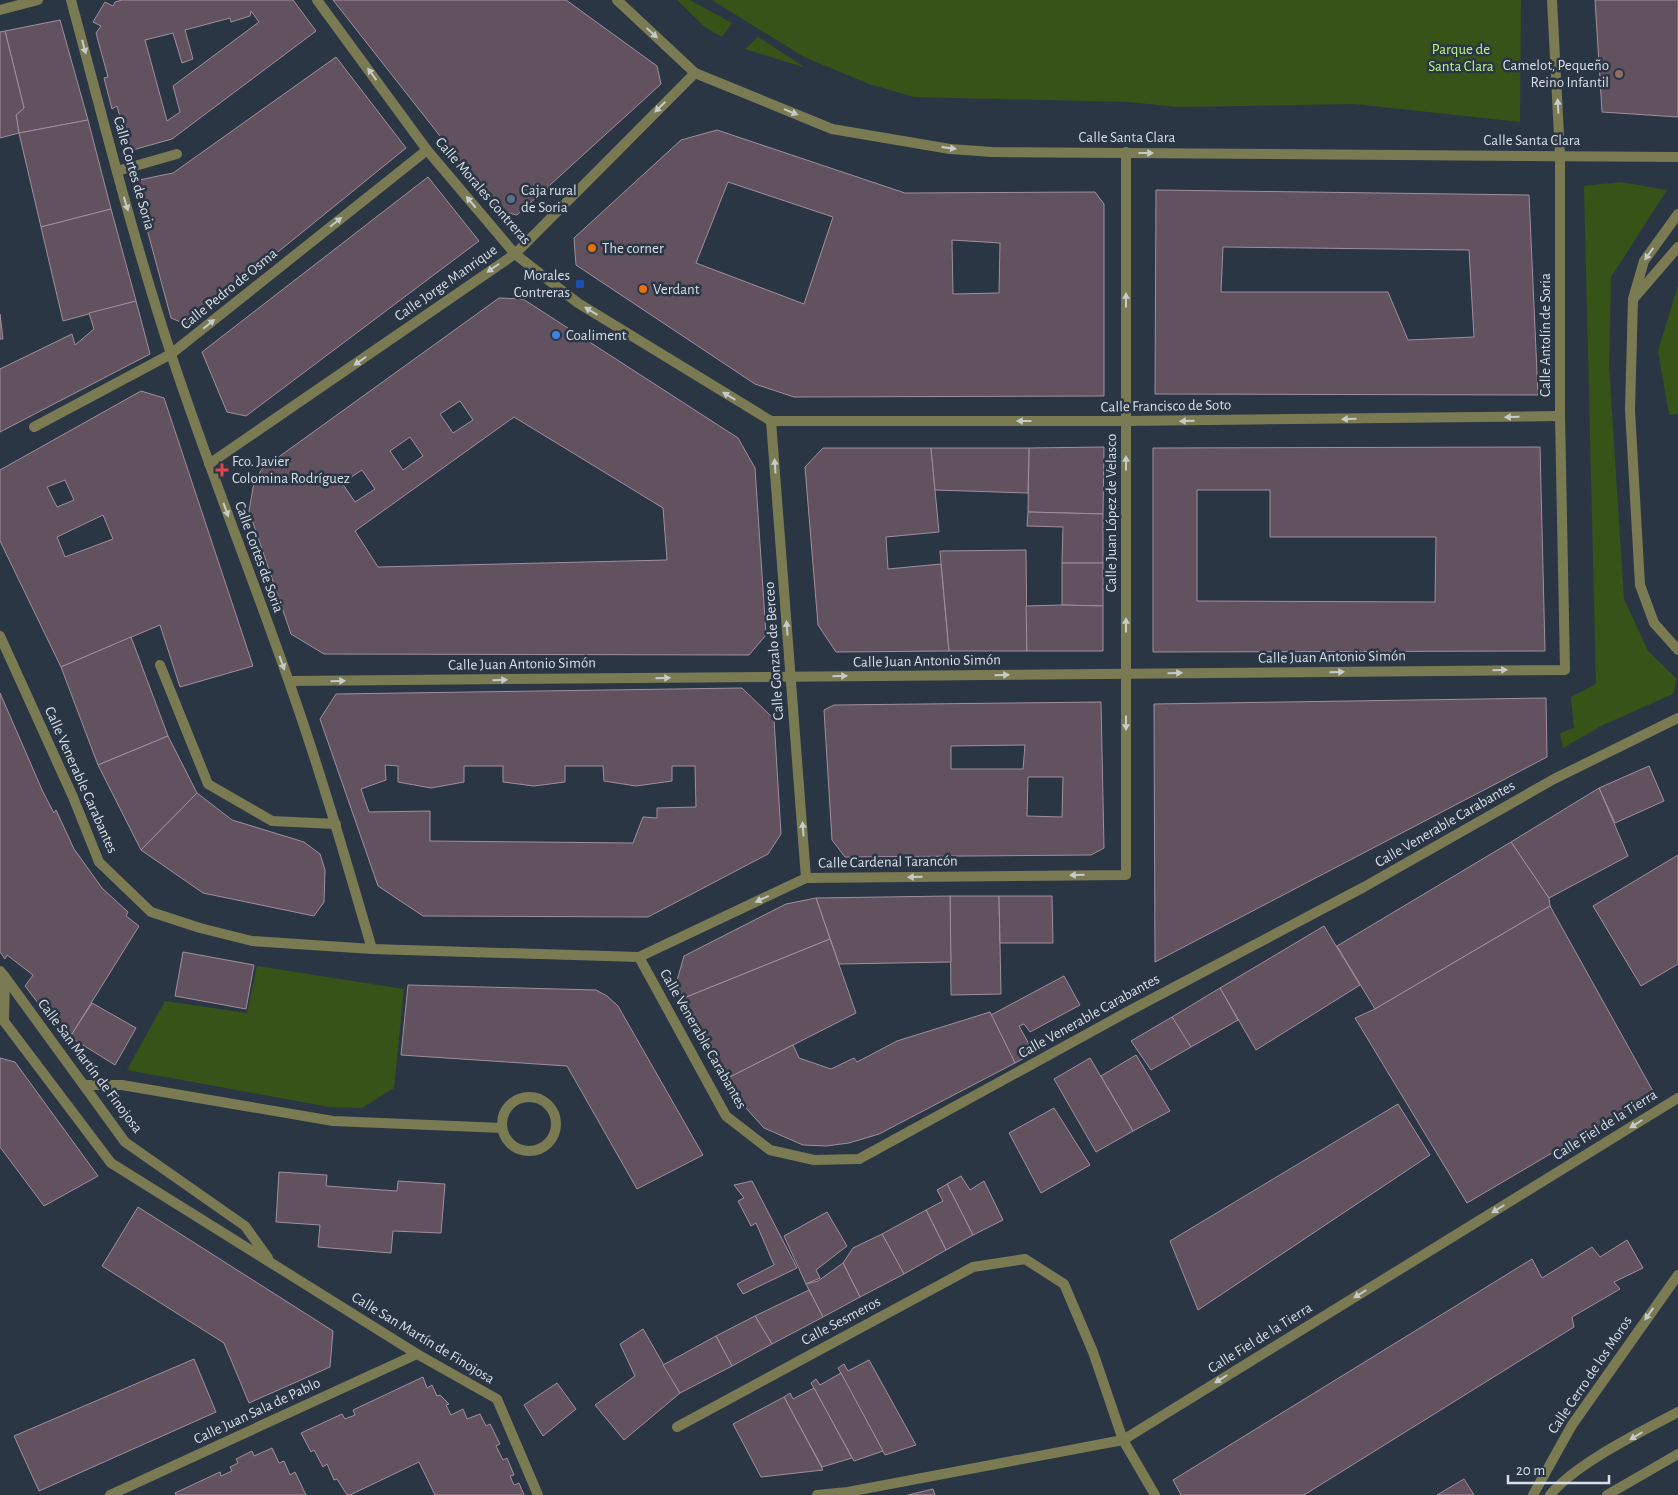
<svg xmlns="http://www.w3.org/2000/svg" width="1678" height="1495" font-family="'Alegreya Sans',sans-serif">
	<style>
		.green { fill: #375318 }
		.building { fill: #62515f; stroke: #a18e9d; fill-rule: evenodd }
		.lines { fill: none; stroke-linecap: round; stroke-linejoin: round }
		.lane { stroke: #7b7b53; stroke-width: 10 }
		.street { stroke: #7b7b53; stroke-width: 10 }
		.oneway { fill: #c5cbcb }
		.education-dot { fill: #8d6e63; stroke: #2b3645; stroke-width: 2 }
		.service-dot { fill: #5c6f8a; stroke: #2b3645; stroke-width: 2 }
		.food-dot { fill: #e8710a; stroke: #2b3645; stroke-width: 2 }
		.transit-dot { fill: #1a4fb4; stroke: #2b3645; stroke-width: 2 }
		.shop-dot { fill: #3f7fe0; stroke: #2b3645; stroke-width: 2 }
		.health-dot { fill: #e0444e; stroke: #2b3645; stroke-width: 2 }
		.labels { text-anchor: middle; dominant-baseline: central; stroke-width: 5; stroke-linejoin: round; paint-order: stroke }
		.park-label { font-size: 15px; fill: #baf582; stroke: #2b3645 }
		.poi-label { font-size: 15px; fill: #d8dfe9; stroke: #2b3645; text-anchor: start }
		.street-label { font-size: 15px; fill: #d8dfe9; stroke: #2b3645 }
	</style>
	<rect width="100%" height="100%" fill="#2b3645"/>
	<g class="green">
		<polygon points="677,0 690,0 732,23 722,37 705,27"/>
		<polygon points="712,0 1521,0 1520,122 1354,104 1177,107 1129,102 914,97 869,84 804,57"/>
		<polygon points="758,37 806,68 745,49"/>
		<polygon points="1621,182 1667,190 1611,277 1609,366 1624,599 1648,651 1677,679 1673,694 1603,725 1563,748 1560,733 1574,728 1571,697 1596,684 1584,186"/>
		<polygon points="1678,285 1678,414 1669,415 1658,351"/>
		<polygon points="257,966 404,989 394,1088 362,1108 330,1107 127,1070 165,1001 247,1013"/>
	</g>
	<g class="building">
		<path d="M122,0H293L316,31L172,139L129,151L117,106L112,109L104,78L108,77L96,33L101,26L93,22L105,2L113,6L115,2ZM251,11L259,22L173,86L180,112L167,121L145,40L173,33L182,63L193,59L185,30L230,18L231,22L250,16Z"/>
		<polygon points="333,0 566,0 657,66 661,84 517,215 499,211"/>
		<polygon points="1595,0 1678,0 1678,117 1602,112"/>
		<polygon points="60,20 88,120 19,133 16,115 24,108 5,31"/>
		<polygon points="5,31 24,108 16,115 19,133 0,138 0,32"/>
		<polygon points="336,57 406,148 188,325 171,318 134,181 173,173"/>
		<polygon points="88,120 111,209 41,227 19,133"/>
		<path d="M717,130L905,193L1095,192L1104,204V396L794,397L755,384L576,265L574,238L681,140ZM728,182L833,217L804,304L696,263ZM952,240L1000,243L999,293L953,294Z"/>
		<polygon points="428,177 479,241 246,416 227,412 202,352"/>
		<path d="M1156,190L1529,195L1538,395L1155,394ZM1223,247L1469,250L1474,337L1408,340L1388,292H1221Z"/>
		<polygon points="111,209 136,301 63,321 41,227"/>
		<path d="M499,298L523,299L738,438L755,468L766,635L749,655L324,654L291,634L249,511L254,482L262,469ZM460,401L473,420L453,433L440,414ZM514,417L663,508L667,560L378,567L355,531ZM410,437L423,456L403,470L390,451ZM362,470L375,489L355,502L342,483Z"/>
		<polygon points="136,301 150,354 0,432 0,369 72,334 75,345 94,329 89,313"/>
		<polygon points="0,314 3,339 0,339"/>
		<path d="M141,391L164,398L253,666L180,687L160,625L61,667L0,541V470ZM65,480L74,500L57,507L47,487ZM103,515L113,539L65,557L57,537Z"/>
		<polygon points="1104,447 1103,514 1028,512 1029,448"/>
		<path d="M1540,447L1545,651L1153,652V448ZM1197,490H1270V537H1436L1435,602L1197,601Z"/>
		<polygon points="823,448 931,448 939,532 886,537 888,569 941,564 949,651 836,652 818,625 805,467"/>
		<polygon points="931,448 1029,448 1028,493 935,490"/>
		<polygon points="1028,512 1103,514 1103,563 1062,563 1063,527 1027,526"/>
		<polygon points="1026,550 1027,651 949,651 940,551"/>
		<polygon points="1062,563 1103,563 1103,606 1062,605"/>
		<polygon points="1062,605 1103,606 1103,651 1027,651 1026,606"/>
		<polygon points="131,637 168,736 98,765 61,667"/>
		<path d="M742,688L774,719L781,834L768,854L648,917L423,916L378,886L320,719L336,694ZM385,765L398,766V782L431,788L464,782V766H503V782L534,786L565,782V766H603L604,781L636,786L672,781V766H695L696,807L657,808V818L643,817L633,843L430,841V811L369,812L361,789L386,780Z"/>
		<polygon points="0,693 43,792 54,813 56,810 74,849 102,888 128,912 126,916 139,926 70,1037 68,1034 65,1038 25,986 33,975 7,955 5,959 0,952"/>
		<polygon points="1546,698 1547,757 1155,962 1154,704"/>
		<path d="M1101,702L1104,848L1091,855L845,857L832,840L824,710L834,705ZM1025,745L1023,769H951V746ZM1028,777H1063L1062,817L1027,816Z"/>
		<polygon points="168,736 197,793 141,850 98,765"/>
		<polygon points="1649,766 1664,801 1615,823 1599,788"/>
		<polygon points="1599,788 1628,856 1549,898 1511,842"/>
		<polygon points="197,793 232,820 304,842 320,854 325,870 324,902 314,916 203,893 141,850"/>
		<polygon points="1511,842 1549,898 1550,906 1375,1009 1337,946"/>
		<polygon points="1678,855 1678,964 1641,986 1593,906"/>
		<polygon points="950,896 999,896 1001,994 951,995"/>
		<polygon points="950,896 951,962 839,964 816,898"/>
		<polygon points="999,896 1052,896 1053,943 1000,943"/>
		<polygon points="816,898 830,939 684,998 676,984 684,956 786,904"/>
		<polygon points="1550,906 1654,1093 1467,1203 1355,1018 1375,1009"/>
		<polygon points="1324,926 1360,985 1256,1050 1220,988"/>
		<polygon points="830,939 856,1013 726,1079 684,998"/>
		<polygon points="183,952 254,965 246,1009 175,996"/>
		<polygon points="1064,976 1080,1005 1030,1032 1024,1024 1019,1026 1034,1053 1015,1063 991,1015"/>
		<polygon points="408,985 596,990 607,996 618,1006 703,1155 637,1189 567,1066 401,1055"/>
		<polygon points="1220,988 1238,1020 1191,1047 1172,1017"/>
		<polygon points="92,1003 136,1028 115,1065 70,1037"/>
		<polygon points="990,1012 1015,1063 879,1134 849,1143 826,1146 803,1145 764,1128 736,1097 726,1079 793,1045 799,1058 831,1069 854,1058 857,1062 897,1041"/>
		<polygon points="1172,1017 1191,1047 1151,1070 1131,1041"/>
		<polygon points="1136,1055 1170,1111 1133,1131 1101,1076"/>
		<polygon points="0,1058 15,1062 98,1176 44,1206 0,1147"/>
		<polygon points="1090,1058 1133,1131 1096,1152 1054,1079"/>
		<polygon points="1398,1104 1430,1155 1198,1310 1170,1241"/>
		<polygon points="1054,1108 1090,1165 1041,1193 1009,1133"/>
		<polygon points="279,1172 327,1175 326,1186 397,1191 398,1181 445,1184 441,1233 393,1231 391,1253 318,1247 320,1225 276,1222"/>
		<polygon points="961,1176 970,1190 984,1181 1003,1220 973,1235 947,1184"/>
		<polygon points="752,1181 797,1268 743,1294 737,1284 774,1265 756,1223 751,1226 738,1201 744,1198 734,1185"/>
		<polygon points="947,1184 973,1235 946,1250 926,1210 943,1201 937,1190"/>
		<polygon points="138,1207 333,1331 330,1367 249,1403 224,1343 102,1266"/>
		<polygon points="926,1210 946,1250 904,1274 882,1234"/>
		<polygon points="827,1212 847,1246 816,1270 820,1278 806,1284 784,1236"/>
		<polygon points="882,1234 904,1274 860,1297 843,1263 853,1248"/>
		<polygon points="1627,1240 1643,1268 1614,1282 1620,1289 1572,1317 1574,1327 1304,1495 1181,1495 1173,1480 1532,1259 1542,1278 1592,1247 1600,1257"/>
		<polygon points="843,1263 860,1297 823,1317 806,1284 818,1281"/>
		<polygon points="809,1290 823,1317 772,1344 755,1316"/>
		<polygon points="755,1316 772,1344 732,1366 716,1336"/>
		<polygon points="643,1329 680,1393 624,1440 595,1405 635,1376 620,1344"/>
		<polygon points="716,1336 732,1366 680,1393 663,1365"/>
		<polygon points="194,1359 216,1412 39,1491 14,1436"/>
		<polygon points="869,1360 916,1445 885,1455 838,1368 844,1364 848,1371"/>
		<polygon points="841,1373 883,1451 854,1461 811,1383 816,1379 820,1385"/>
		<polygon points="423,1377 427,1388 432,1385 437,1396 440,1395 449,1404 446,1405 451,1415 463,1409 467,1419 480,1414 486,1426 490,1424 500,1444 496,1446 503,1460 507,1458 514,1475 510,1476 514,1485 519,1483 524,1495 435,1495 419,1462 350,1495 347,1495 337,1479 334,1480 327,1464 323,1467 314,1450 311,1452 301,1433 342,1414 345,1419 355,1415 353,1410"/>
		<polygon points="557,1383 576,1409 543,1436 524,1405"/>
		<polygon points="814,1388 852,1458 822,1467 784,1397 790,1393 793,1399"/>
		<polygon points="784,1397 823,1470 761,1477 733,1424"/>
		<polygon points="272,1448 279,1463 284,1461 290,1475 295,1472 306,1495 176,1495 175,1493 220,1472 221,1476 232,1471 230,1467 238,1463 236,1459 252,1451 254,1456"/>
		<polygon points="1464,1479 1474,1495 1437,1495"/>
		<polygon points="933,1489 935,1495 908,1495"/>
	</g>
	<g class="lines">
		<polyline class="lane" points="160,665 208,784 272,821 336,824"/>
		<g class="street">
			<path d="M71,0C103,119 133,239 172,357C208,466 251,573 289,682C320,770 346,860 372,949"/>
			<polyline points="317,0 427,150 515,254 578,303 771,421"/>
			<polyline points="617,0 695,73 832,129 950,149 992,152 1678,157"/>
			<polyline points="0,10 38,0"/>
			<polyline points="117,171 177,154"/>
			<polyline points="1678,214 1644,261 1633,299 1630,410 1640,585 1654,623 1678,650"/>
			<polyline points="1635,297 1678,247"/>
			<polyline points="771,421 1126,421 1560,416"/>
			<polyline points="771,421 806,878"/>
			<polyline points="34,427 171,354 427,150"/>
			<polyline points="209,464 515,254 695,73"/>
			<polyline points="0,636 73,797 99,862 151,912 200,928 252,941 372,949 639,957 806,878 1126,875 1126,152"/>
			<polyline points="289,681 1565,670 1560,416 1560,155 1552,0"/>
			<polyline points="639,957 726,1116 770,1150 814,1160 859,1159 1129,1011 1364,887 1554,779 1678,718"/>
			<polyline points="0,971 5,977 4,1021"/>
			<polyline points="5,977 125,1142 245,1226 268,1258"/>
			<polyline points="0,1016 111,1163 417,1354 497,1399 538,1495"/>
			<polyline points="84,1085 122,1085 333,1121 502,1128"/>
			<circle cx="529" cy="1124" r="27"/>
			<polyline points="677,1427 973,1267 1025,1259 1064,1284 1093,1352 1123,1440 1155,1495"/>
			<polyline points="110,1495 417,1354"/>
			<polyline points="817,1495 848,1492 1123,1440 1678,1098"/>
			<polyline points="1533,1495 1572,1425 1678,1275"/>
			<path d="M1550,1495C1576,1463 1641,1432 1678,1412"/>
			<polyline points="1607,1495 1678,1454"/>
		</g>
	</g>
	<defs><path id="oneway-solid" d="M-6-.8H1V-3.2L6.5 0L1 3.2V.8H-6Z" transform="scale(1.25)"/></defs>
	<g class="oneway">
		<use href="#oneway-solid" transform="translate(652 33) rotate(43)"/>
		<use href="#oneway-solid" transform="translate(84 47) rotate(75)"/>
		<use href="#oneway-solid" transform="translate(372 74) rotate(-126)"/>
		<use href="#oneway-solid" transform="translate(1558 106) rotate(-93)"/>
		<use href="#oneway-solid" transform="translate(660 107) rotate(135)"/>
		<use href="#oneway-solid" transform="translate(791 112) rotate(22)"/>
		<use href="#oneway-solid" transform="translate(949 148) rotate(7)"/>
		<use href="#oneway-solid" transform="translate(1146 153)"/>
		<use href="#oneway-solid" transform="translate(471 202) rotate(-130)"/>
		<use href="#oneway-solid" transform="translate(126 204) rotate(73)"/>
		<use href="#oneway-solid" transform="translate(336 222) rotate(-39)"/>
		<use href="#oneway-solid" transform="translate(1649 254) rotate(126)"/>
		<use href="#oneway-solid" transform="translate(493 268) rotate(145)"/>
		<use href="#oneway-solid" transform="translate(1126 300) rotate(-90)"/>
		<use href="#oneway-solid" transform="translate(591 311) rotate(-149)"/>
		<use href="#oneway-solid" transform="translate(209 324) rotate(-39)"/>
		<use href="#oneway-solid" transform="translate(360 361) rotate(145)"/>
		<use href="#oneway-solid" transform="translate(729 396) rotate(-149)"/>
		<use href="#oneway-solid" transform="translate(1512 417) rotate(179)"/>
		<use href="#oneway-solid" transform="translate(1349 419) rotate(179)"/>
		<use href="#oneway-solid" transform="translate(1024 421) rotate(-180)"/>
		<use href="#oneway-solid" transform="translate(1187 421) rotate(179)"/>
		<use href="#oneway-solid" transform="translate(1126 463) rotate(-90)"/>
		<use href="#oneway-solid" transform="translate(775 466) rotate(-94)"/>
		<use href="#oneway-solid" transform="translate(226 510) rotate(70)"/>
		<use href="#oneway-solid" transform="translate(1126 625) rotate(-90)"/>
		<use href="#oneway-solid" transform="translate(787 628) rotate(-94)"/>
		<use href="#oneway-solid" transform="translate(282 663) rotate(70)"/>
		<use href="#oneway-solid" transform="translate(1500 670) rotate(-1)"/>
		<use href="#oneway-solid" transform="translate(1337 672) rotate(-1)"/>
		<use href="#oneway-solid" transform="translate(1175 673) rotate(-1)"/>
		<use href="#oneway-solid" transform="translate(1002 675) rotate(-1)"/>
		<use href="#oneway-solid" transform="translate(840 676) rotate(-1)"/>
		<use href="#oneway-solid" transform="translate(663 678) rotate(-1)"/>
		<use href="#oneway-solid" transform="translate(500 680) rotate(-1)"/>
		<use href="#oneway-solid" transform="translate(338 681) rotate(-1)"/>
		<use href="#oneway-solid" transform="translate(1126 723) rotate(90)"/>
		<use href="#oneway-solid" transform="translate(803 829) rotate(-94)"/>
		<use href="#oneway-solid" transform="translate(1077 875) rotate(179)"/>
		<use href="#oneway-solid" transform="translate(915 877) rotate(179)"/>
		<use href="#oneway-solid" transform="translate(762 899) rotate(155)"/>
		<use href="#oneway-solid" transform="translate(1636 1124) rotate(148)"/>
		<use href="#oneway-solid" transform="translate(1498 1209) rotate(148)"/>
		<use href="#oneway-solid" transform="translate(1360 1294) rotate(148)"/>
		<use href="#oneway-solid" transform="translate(1649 1314) rotate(125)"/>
		<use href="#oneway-solid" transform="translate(1221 1379) rotate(148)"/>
		<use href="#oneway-solid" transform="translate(1636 1436) rotate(149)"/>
	</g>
	<circle class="education-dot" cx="1619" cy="74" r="5"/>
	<circle class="service-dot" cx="511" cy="199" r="5"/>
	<g class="food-dot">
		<circle cx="592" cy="248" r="5"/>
		<circle cx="643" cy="289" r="5"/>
	</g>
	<rect class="transit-dot" x="575" y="279" width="10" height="10" rx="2.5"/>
	<circle class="shop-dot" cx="556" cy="335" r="5"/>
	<path class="health-dot" d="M219.5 462.5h5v5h5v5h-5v5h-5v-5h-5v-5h5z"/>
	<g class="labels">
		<g class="park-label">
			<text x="1461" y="49">Parque de<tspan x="1461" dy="17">Santa Clara</tspan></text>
		</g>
		<g class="poi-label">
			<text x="1609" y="65" text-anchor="end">Camelot, Pequeño<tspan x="1609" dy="17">Reino Infantil</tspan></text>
			<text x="521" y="190">Caja rural<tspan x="521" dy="17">de Soria</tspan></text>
			<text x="602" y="248">The corner</text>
			<text x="570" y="275" text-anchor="end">Morales<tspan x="570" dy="17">Contreras</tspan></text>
			<text x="653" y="289">Verdant</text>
			<text x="566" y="335">Coaliment</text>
			<text x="232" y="461">Fco. Javier<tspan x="232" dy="17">Colomina Rodríguez</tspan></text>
		</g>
		<g class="street-label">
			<text x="1127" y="137">Calle Santa Clara</text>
			<text x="1532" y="140">Calle Santa Clara</text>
			<text transform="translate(134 173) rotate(74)">Calle Cortes de Soria</text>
			<text transform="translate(483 191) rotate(49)">Calle Morales Contreras</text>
			<text transform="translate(446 283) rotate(-35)">Calle Jorge Manrique</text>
			<text transform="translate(229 289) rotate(-39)">Calle Pedro de Osma</text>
			<text transform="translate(1545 335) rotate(-90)">Calle Antolín de Soria</text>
			<text transform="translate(1166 406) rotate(-1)">Calle Francisco de Soto</text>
			<text transform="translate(1111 513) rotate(-90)">Calle Juan López de Velasco</text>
			<text transform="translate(259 557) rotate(70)">Calle Cortes de Soria</text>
			<text transform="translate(774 651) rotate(-94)">Calle Gonzalo de Berceo</text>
			<text transform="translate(1332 657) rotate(-1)">Calle Juan Antonio Simón</text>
			<text transform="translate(927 661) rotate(-1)">Calle Juan Antonio Simón</text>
			<text transform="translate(522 664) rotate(-1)">Calle Juan Antonio Simón</text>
			<text transform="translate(81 780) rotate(66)">Calle Venerable Carabantes</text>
			<text transform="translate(1445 824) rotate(-30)">Calle Venerable Carabantes</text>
			<text transform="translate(888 862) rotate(-1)">Calle Cardenal Tarancón</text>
			<text transform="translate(1089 1016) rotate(-29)">Calle Venerable Carabantes</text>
			<text transform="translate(703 1039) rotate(60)">Calle Venerable Carabantes</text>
			<text transform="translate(90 1066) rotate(53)">Calle San Martín de Finojosa</text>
			<text transform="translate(1605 1125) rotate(-32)">Calle Fiel de la Tierra</text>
			<text transform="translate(841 1321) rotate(-28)">Calle Sesmeros</text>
			<text transform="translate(423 1338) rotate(31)">Calle San Martín de Finojosa</text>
			<text transform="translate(1260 1338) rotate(-32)">Calle Fiel de la Tierra</text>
			<text transform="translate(1590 1375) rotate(-56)">Calle Cerro de los Moros</text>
			<text transform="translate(257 1411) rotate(-25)">Calle Juan Sala de Pablo</text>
		</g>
	</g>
	<path d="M1508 1475v8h101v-8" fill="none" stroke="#d8dfe9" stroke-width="2.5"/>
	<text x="1516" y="1475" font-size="15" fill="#d8dfe9" stroke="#2b3645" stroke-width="4" paint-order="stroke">20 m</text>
</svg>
